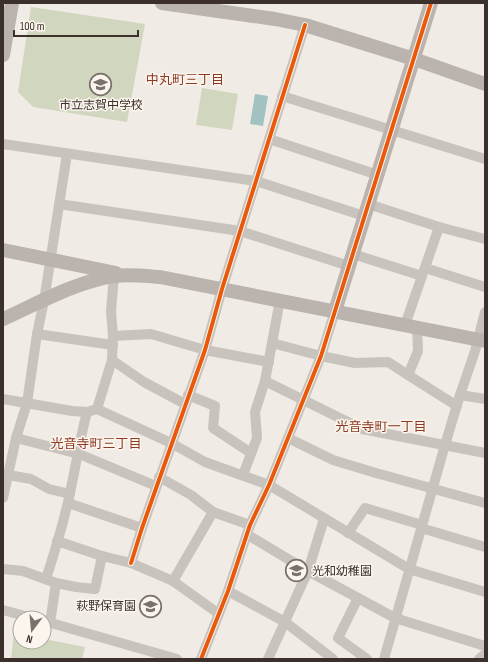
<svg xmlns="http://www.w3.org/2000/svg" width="488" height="662" font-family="'Sofia Sans Condensed','Noto Sans JP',sans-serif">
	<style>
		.green { fill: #d1d6bf }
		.water { fill: #a1c2c1 }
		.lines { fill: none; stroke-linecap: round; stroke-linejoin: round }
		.street { stroke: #c9c3be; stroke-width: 10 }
		.secondary { stroke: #bab3ae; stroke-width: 14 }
		.cycleway-casing { stroke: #fbf5ee; stroke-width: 6 }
		.cycleway { stroke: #e8590c; stroke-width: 4 }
		.labels { text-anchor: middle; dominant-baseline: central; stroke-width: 3; stroke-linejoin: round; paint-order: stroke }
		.poi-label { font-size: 12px; fill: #3b302b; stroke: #fbf5ee }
		.neighbourhood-label { font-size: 13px; fill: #8c3b22; stroke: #fbf5ee }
	</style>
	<rect width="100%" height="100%" fill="#f0ebe5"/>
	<g class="green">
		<polygon points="31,7 145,24 127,122 33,107 18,92"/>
		<polygon points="202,88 238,94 232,130 196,125"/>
		<polygon points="14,632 20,633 20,642 44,642 44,639 85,647 82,659 11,659"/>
	</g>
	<polygon class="water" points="255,94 268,96 263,126 250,124"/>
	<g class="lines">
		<g class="street">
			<polyline points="282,96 485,159"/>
			<polyline points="269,139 378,175"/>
			<polyline points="3,144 256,181 364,216"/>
			<polyline points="59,204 240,231 349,266"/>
			<polyline points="368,204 439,227 485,239"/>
			<polyline points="353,254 422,276"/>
			<polyline points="425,268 485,287"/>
			<polyline points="405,325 439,227"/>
			<polyline points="417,327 418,351 408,375 457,406"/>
			<polyline points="37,334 113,345"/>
			<polyline points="113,336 151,334 205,350 269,362"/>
			<polyline points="272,343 321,356 355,363 388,362 408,375"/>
			<polyline points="112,360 144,382 185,404"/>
			<polyline points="265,381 362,429 485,453"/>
			<polyline points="188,395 215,406 213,428 251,453"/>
			<polyline points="460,395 485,399"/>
			<polyline points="3,399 72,411 87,412"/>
			<polyline points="97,409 171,443 205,462 269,485 409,569 485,592"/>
			<polyline points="16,438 79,454 156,486"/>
			<polyline points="288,438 333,460 376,473 485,503"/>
			<polyline points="3,474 31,479 49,489 70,494"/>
			<polyline points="243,475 257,438 255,412 265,381 280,300"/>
			<polyline points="159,477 191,495 213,512 250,525"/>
			<polyline points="3,498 16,438 27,403 37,334 44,301 67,154"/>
			<polyline points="68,503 142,528"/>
			<polyline points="421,528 485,547"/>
			<polyline points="348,533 365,508 422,525"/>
			<polyline points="248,535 308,571 395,618 485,646"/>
			<polyline points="57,541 102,556 131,563 173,581 219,614"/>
			<polyline points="131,563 142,528 205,350 222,289 305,25"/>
			<polyline points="3,569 23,571 56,583 76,587 95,589 102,556"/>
			<path d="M46,579C54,554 62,528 68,502C75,472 79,442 87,412L97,409L112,360L113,336L111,311L114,276"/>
			<polyline points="173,581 213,512"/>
			<polyline points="228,591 285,622 333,659"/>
			<polyline points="358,598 338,638 367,659"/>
			<polyline points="3,610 32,618"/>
			<polyline points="44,621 177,659"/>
			<polyline points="50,623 56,583"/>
			<polyline points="201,659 228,591 250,525 269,485 321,356 335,311"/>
			<polyline points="268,659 308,571 324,519"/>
			<polyline points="384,659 445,445 460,395 475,351 485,312"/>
			<polyline points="479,659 485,654"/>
		</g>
		<g class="secondary">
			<polyline points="162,3 275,19 305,25 414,59 485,84"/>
			<polyline points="3,55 12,3"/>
			<polyline points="3,250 116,273"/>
			<polyline points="335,311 431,3"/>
			<path d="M3,319C39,303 75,282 114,276C129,274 145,276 160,277L485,341"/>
		</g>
		<defs>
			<g id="cycleway">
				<polyline points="131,563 142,528 205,350 222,289 305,25"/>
				<polyline points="201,659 228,591 250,525 269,485 321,356 431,3"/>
			</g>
		</defs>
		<use href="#cycleway" class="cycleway-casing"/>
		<use href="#cycleway" class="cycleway"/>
	</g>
	<defs>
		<symbol id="school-ring" viewBox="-11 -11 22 22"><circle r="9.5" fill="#fbf5ee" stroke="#7a716c" stroke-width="1.5"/><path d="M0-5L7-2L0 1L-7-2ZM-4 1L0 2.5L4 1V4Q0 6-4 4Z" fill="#7a716c"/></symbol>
	</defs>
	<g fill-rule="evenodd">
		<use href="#school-ring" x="88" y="72" width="25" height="25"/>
		<use href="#school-ring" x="284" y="558" width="25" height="25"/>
		<use href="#school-ring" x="138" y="594" width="25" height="25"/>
	</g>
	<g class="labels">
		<g class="poi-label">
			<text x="101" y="105">市立志賀中学校</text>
			<text x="312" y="571" text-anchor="start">光和幼稚園</text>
			<text x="136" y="606" text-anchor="end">萩野保育園</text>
		</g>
		<g class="neighbourhood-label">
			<text x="185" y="80">中丸町三丁目</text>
			<text x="381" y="427">光音寺町一丁目</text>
			<text x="96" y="444">光音寺町三丁目</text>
		</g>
	</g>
	<rect width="488" height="662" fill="none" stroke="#3b302b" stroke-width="8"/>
	<g transform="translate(32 630) rotate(196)"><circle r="19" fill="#fbf5ee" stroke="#aea6a0"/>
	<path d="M0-3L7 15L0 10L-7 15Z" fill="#7a716c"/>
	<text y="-6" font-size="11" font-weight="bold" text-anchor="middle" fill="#3b302b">N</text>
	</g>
	<path d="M14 30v6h124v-6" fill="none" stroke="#3b302b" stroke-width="2"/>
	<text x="20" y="30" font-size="12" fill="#3b302b" stroke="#fbf5ee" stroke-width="3" paint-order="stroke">100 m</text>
</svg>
